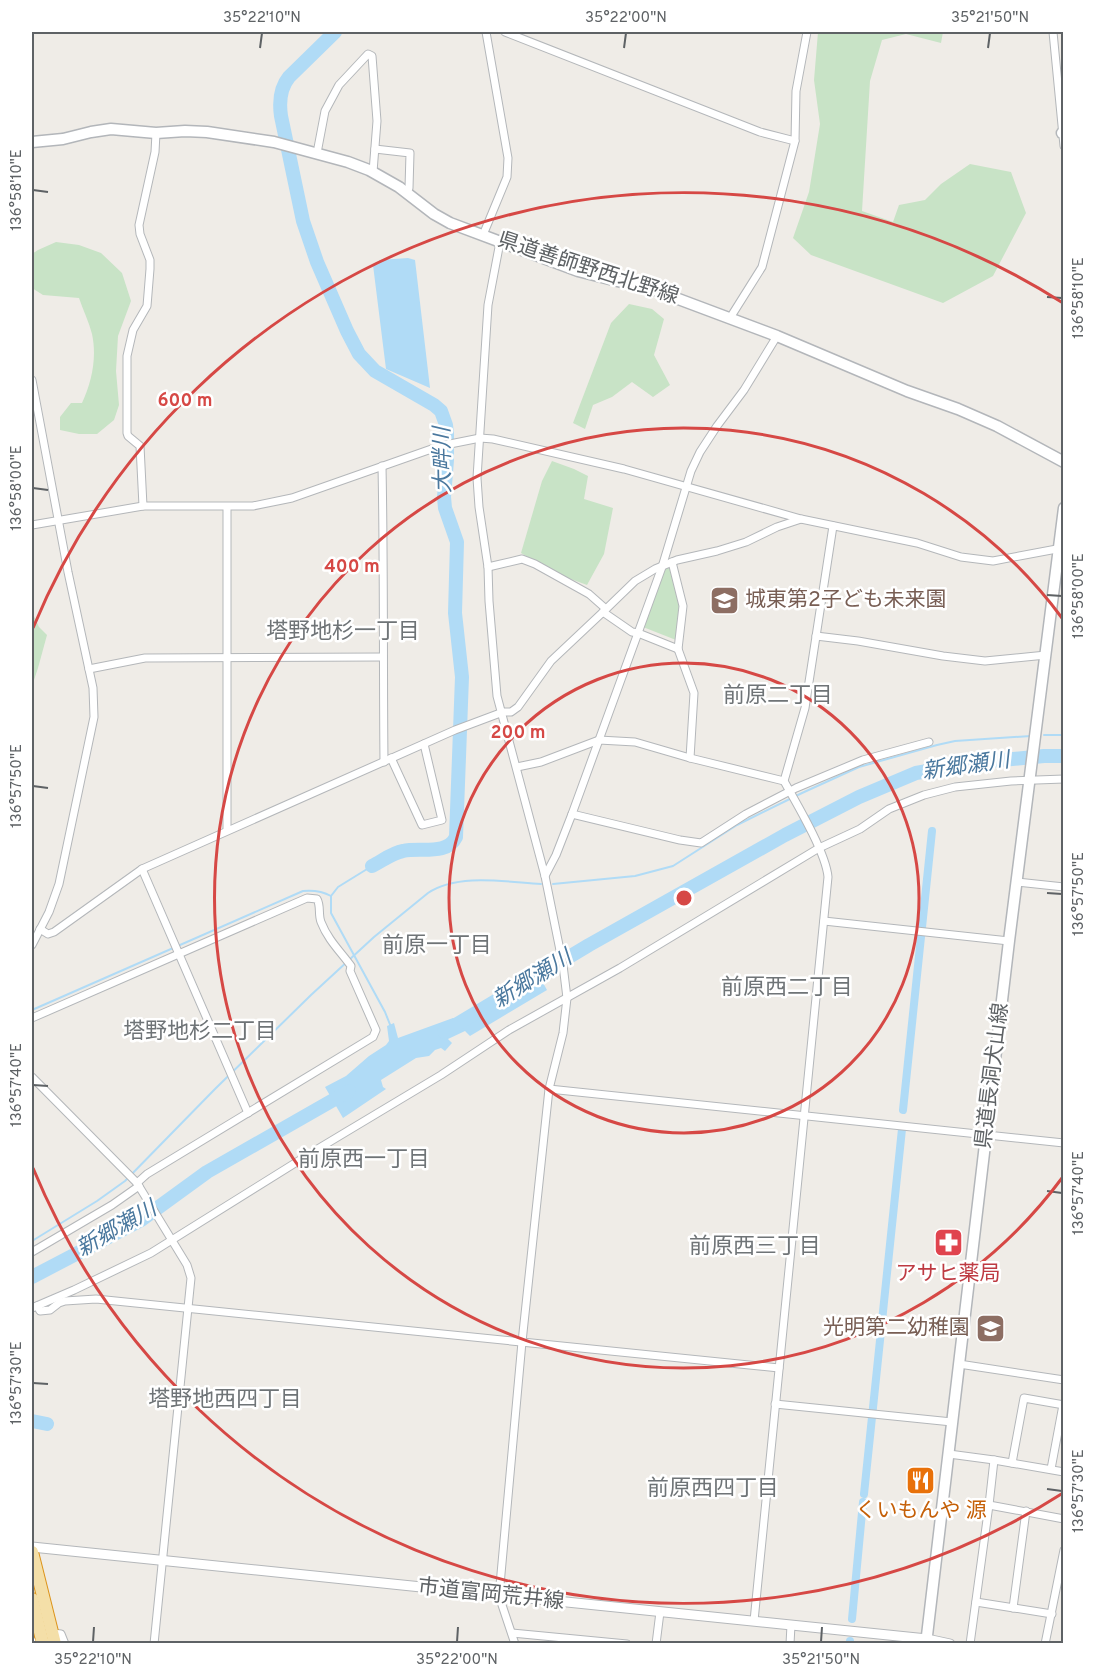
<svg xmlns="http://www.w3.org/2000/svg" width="1095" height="1675" font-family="Overpass,'Noto Sans JP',sans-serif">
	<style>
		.green { fill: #c8e3c6 }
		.water { fill: #b0dbf6 }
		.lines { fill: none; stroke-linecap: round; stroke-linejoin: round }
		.stream { stroke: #b0dbf6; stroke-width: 2 }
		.canal { stroke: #b0dbf6; stroke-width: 8 }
		.river { stroke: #b0dbf6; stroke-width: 14 }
		.minor-casing { stroke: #b4b7ba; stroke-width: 9 }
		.tertiary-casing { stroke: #b4b7ba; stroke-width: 11 }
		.secondary-casing { stroke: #b3b6ba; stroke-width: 13 }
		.trunk-casing { stroke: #dc931a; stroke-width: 14 }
		.minor { stroke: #fff; stroke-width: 7 }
		.tertiary { stroke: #fff; stroke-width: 9 }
		.secondary { stroke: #fff; stroke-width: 10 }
		.trunk { stroke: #f4dfa8; stroke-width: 12 }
		.ticks { fill: none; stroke: #5e6265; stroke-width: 2 }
		.ring { fill: none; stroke: #d64845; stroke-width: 3 }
		.labels { text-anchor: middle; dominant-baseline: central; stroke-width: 5; stroke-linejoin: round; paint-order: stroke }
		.street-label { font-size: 21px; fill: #5e6265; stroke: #fff }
		.education-label { font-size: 21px; fill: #785e54; stroke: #fff; text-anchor: start }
		.health-label { font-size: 21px; fill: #be3a42; stroke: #fff }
		.food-label { font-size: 21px; fill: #c56008; stroke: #fff }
		.water-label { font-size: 22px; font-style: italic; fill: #4a789e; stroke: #fff }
		.neighbourhood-label { font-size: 22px; fill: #6f7477; stroke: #fff }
		.centre { fill: #d64845; stroke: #fff; stroke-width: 3 }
		.ring-label { font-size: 18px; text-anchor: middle; font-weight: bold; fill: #d64845; stroke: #fff; stroke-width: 5; stroke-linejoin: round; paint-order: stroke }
		.neatline { fill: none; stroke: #5e6265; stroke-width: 2 }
		.ticks-label { font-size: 15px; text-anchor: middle; fill: #5e6265 }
	</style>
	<rect width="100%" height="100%" fill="#efece7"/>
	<g class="green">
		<polygon points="818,32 943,32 941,43 906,34 882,40 870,81 862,211 893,222 899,205 925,200 941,184 970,164 1011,172 1026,213 993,276 943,303 811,255 793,238 809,192 820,124 814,80"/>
		<path d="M56,242L79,245L101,253L122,273L131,301L118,336L116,371L119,405L114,420L97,434H79L60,430V417L71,403H82C92,382 97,357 92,334C89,322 83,310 79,298L43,295L32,288V254L38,250Z"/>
		<polygon points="629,304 652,309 664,319 654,355 670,385 653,397 632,382 612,397 593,405 585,429 573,423 611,323"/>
		<polygon points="552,461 574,469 588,476 584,499 613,508 604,554 587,585 557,574 521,553 542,481"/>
		<polygon points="670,566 680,609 676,640 643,627 663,568"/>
		<polygon points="32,612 39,627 47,635 38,668 33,683 32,682"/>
	</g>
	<g class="water">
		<polygon points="408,258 415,260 430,388 386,369 373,265 379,264 379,260"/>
		<polygon points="542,981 547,990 470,1036 465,1031 448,1039 452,1043 445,1051 441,1048 435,1050 429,1056 416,1058 381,1080 383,1087 386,1089 343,1118 325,1087 346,1076 369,1056 386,1045 389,1041 387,1026 394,1023 398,1038 453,1018 463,1024 488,1011 504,999"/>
	</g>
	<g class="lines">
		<g class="stream">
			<polyline points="1044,735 1064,735"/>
			<polyline points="372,866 338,887 331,896 331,913 385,1012 391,1027"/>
			<polyline points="553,884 635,876 673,866 737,825 802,793 859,767 937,745 955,741 1031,736"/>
			<path d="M32,1010L303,891C314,890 322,891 331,896"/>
			<path d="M32,1241L97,1201L125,1181L215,1089L311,995L374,937L428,893C458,873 506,882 541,884"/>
		</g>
		<g class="canal">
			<polyline points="903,1110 932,831"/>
			<polyline points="864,1494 902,1129"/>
			<polyline points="852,1619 863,1502"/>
			<polyline points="850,1644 850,1641"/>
		</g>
		<g class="river">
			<path d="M335,32L289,77C280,88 279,102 281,116L303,221L317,262L347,331L359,354L375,371L434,405L441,411L446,425L447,434V460L444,497L445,508L457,542L455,613L462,677L456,837C447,856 420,847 403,851C392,853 382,861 372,866"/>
			<polyline points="444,1032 589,945 785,835 859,797 916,773 971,763 1044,756 1064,756"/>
			<polyline points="32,1277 141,1220 207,1172 349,1091"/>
			<polyline points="32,1421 47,1424"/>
		</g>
		<defs>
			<g id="minor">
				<polyline points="505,32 760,132 795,141"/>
				<polyline points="1053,32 1064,146"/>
				<polyline points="375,149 410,153 409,188 407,193"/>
				<polyline points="317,153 325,111 339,85 368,54 372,56 377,121 373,172"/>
				<polyline points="483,235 507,177 508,158 486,32"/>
				<polyline points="500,242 488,305 477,478 479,507 488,567 489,601 497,696 545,876 563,965 567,998 563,1033 549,1089 522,1342 499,1596 515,1644"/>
				<polyline points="730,318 762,267 795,141 796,91 807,32"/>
				<polyline points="32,380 68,572 93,688 94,717 59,884 49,912 32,945"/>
				<path d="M382,466C384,565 383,663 384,762"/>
				<polyline points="143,506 140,446 128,436 127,433 127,356 133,330 147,306 150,269 150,260 140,234 139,225 155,152 156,133"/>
				<polyline points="227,507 227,830"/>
				<polyline points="32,525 143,506 253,506 292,498 440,446 480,438 493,439 624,469 801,519 917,543 961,557 993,561 1062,548"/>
				<polyline points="672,562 683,606 678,649 694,693 690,758"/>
				<polyline points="488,567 522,559 535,564 589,594 606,609"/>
				<polyline points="603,612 635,581 655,569 677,560 717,551 746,542 777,527 801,519"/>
				<polyline points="816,636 858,641 943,656 985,661 1046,655"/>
				<polyline points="89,669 145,658 383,657"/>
				<polyline points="391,758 422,825 442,820 424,744"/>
				<polyline points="517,767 541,762 599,740 635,742 690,758 784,781"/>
				<polyline points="572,814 680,840 701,843 746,814 796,788 863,760 929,742"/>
				<polyline points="142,869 248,1113"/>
				<polyline points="545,876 556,855 572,814 638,633 662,567 691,471 700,452 717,426 744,390 777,336"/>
				<polyline points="1017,882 1064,887"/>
				<polyline points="824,921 1009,941"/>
				<polyline points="40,929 48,934 54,932 142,869 455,730 503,712 511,712 518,707 551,661 603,612 632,632 638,633 678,649"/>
				<path d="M32,1018L307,898L317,899C321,906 318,914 321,922C328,940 340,951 351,966L350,971L376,1030L373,1037L147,1174L137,1183"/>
				<polyline points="32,1077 137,1183 187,1265 191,1278 154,1644"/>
				<polyline points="549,1089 1064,1143"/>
				<polyline points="32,1252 112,1205 139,1186"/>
				<polyline points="37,1306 40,1311 50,1310 59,1303 65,1301 96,1299 779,1368"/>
				<polyline points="32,1308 74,1290 151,1253 316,1150 441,1075 509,1030 620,968 819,848 860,829 889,809 924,795 955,787 1011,781 1064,779"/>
				<polyline points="959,1364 1064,1380"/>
				<polyline points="775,1404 952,1422"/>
				<polyline points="949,1454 994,1460 1064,1472"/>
				<polyline points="1012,1463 1024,1398 1064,1405"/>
				<polyline points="1051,1469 1063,1405"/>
				<polyline points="989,1505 1064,1519"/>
				<polyline points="976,1602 1052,1614"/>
				<polyline points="1013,1608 1026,1511"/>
				<path d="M754,1621L828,877C826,853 797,804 784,781L805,708L833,526"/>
				<polyline points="53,1633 61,1634 65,1644"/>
				<polyline points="512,1633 627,1644"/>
				<polyline points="32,1641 32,1644"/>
				<polyline points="656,1644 660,1612"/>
				<polyline points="790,1644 791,1625"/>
				<polyline points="970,1644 989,1505 994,1460"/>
				<polyline points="1045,1644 1064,1550"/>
			</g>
			<polyline id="tertiary" points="32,1547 927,1639 950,1644"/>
			<g id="secondary">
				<polyline points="1062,133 1064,133"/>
				<polyline points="32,142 63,139 91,132 111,129 156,133 185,131 207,132 274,142 348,162 369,170 399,187 434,214 450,223 578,271 657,291 777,336 907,391 958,409 997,426 1064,462"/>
				<polyline points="926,1644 1009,941 1064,508"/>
			</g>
			<g id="trunk">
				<polyline points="32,1552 55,1644"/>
				<polyline points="32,1599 43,1644"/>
			</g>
		</defs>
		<use href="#minor" class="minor-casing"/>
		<use href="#tertiary" class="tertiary-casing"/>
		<use href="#secondary" class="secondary-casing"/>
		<use href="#trunk" class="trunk-casing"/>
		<use href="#minor" class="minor"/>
		<use href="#tertiary" class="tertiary"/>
		<use href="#secondary" class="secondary"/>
		<use href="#trunk" class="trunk"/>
	</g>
	<path class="ticks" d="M260,48L262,33M624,48L626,33M988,48L990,33M33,190L48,192M1047,297L1062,298M33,488L48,490M1047,595L1062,596M33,786L48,788M1047,893L1062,894M33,1085L48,1086M1047,1191L1062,1193M33,1383L48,1384M1047,1489L1062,1491M93,1642L94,1627M457,1642L458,1627M821,1642L822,1627"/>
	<g class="ring">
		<circle cx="684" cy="898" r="235"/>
		<path d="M1062 1178A470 470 0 1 1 1062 618"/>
		<path d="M1063 1493A705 705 0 0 1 33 1168M33 628A705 705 0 0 1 1063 303"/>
	</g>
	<defs>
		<symbol id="school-square" viewBox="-11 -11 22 22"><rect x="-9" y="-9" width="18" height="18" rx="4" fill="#8d6e63" stroke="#fff"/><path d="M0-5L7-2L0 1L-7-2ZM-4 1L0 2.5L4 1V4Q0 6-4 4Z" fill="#fff"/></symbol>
		<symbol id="pharmacy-square" viewBox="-11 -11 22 22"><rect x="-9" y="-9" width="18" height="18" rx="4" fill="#e0444e" stroke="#fff"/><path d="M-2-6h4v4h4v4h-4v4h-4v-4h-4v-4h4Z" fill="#fff"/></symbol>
		<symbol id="restaurant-square" viewBox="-11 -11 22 22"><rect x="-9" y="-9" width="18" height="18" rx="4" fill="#e8710a" stroke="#fff"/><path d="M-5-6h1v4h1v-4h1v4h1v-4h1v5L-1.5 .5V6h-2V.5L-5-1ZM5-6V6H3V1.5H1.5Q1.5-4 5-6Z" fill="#fff"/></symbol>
	</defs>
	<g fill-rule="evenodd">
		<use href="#school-square" x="708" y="584" width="33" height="33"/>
		<use href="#pharmacy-square" x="932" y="1226" width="33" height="33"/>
		<use href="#school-square" x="974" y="1312" width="33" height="33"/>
		<use href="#restaurant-square" x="904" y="1464" width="33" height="33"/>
	</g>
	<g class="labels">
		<g class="street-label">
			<text transform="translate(588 269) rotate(18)">県道善師野西北野線</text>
			<text transform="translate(993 1076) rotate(-83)">県道長洞犬山線</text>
			<text transform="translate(491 1595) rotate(6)">市道富岡荒井線</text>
		</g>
		<g class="education-label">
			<text x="745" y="600">城東第2子ども未来園</text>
			<text x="970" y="1328" text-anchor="end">光明第二幼稚園</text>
		</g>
		<g class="health-label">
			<text x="948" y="1274">アサヒ薬局</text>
		</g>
		<g class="food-label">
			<text x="921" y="1511">くいもんや 源</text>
		</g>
		<g class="water-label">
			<text transform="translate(444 460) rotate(-91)">大畔川</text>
			<text transform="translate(966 767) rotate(-8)">新郷瀬川</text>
			<text transform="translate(533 980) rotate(-32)">新郷瀬川</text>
			<text transform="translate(117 1230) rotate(-30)">新郷瀬川</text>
		</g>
		<g class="neighbourhood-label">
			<text x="343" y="632">塔野地杉一丁目</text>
			<text x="778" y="696">前原二丁目</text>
			<text x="437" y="946">前原一丁目</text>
			<text x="787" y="988">前原西二丁目</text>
			<text x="200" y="1032">塔野地杉二丁目</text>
			<text x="364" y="1160">前原西一丁目</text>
			<text x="755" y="1247">前原西三丁目</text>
			<text x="225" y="1400">塔野地西四丁目</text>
			<text x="713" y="1489">前原西四丁目</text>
		</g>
	</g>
	<circle cx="684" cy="898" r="9" class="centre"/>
	<g class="ring-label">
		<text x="185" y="406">600 m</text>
		<text x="352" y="572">400 m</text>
		<text x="518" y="738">200 m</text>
	</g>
	<rect width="1095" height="1675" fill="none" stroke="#ffffff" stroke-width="66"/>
	<rect x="33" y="33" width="1029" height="1609" class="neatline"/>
	<g class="ticks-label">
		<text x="262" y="22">35°22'10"N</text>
		<text x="626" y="22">35°22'00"N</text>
		<text x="990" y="22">35°21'50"N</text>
		<text transform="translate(16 190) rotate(-90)" y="5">136°58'10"E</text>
		<text transform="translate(1078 298) rotate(-90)" y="5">136°58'10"E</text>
		<text transform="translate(16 488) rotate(-90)" y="5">136°58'00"E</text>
		<text transform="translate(1078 596) rotate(-90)" y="5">136°58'00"E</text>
		<text transform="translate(16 786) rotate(-90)" y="5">136°57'50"E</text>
		<text transform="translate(1078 894) rotate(-90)" y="5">136°57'50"E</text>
		<text transform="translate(16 1085) rotate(-90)" y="5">136°57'40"E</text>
		<text transform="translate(1078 1193) rotate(-90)" y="5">136°57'40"E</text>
		<text transform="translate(16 1383) rotate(-90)" y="5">136°57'30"E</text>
		<text transform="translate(1078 1491) rotate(-90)" y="5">136°57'30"E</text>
		<text x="93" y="1664">35°22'10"N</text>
		<text x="457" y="1664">35°22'00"N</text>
		<text x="821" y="1664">35°21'50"N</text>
	</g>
</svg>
